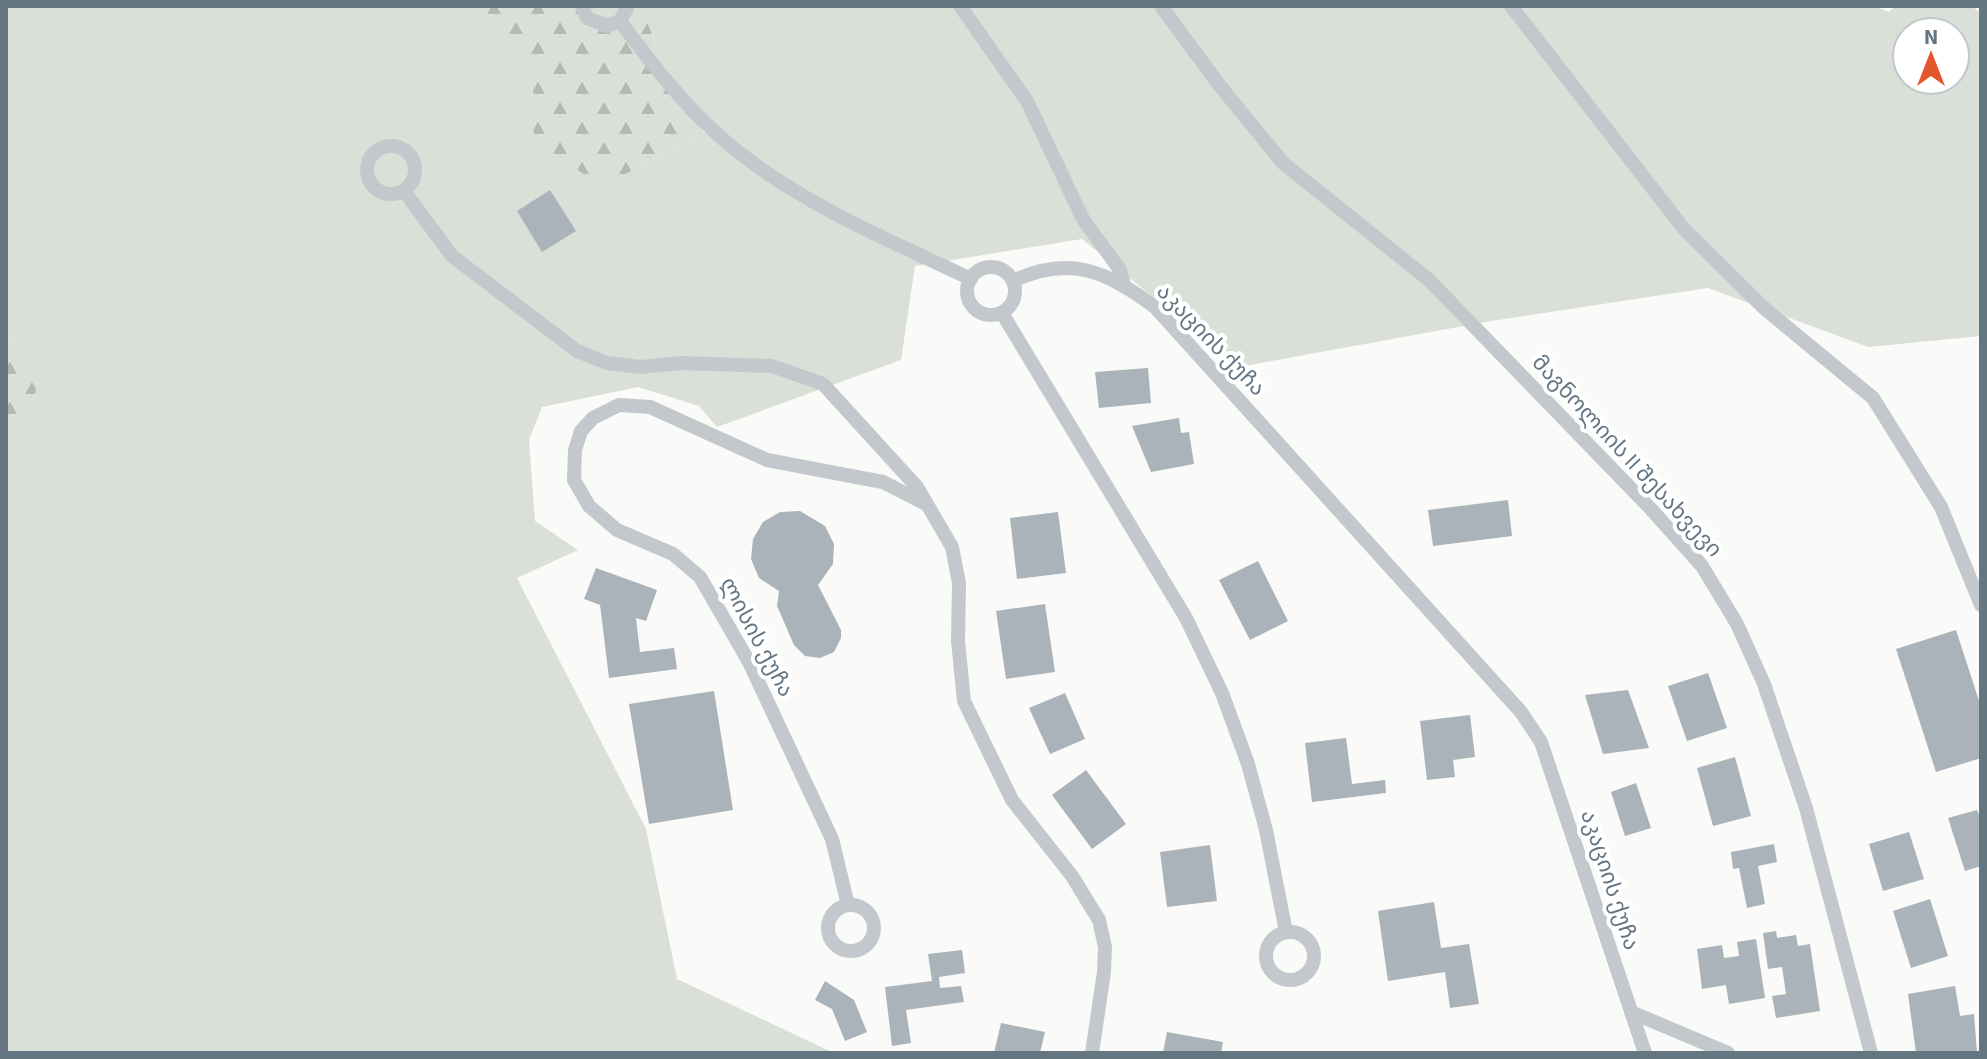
<svg xmlns="http://www.w3.org/2000/svg" width="1987" height="1059" font-family="'Source Sans 3','Noto Sans Georgian',sans-serif">
	<style>
		.grass { fill: #dadfd7; fill-rule: evenodd }
		.forest { fill: url(#forest-firs) }
		.building { fill: #aab3b9 }
		.lines { fill: none; stroke-linecap: round; stroke-linejoin: round }
		.street { stroke: #c3c8cc; stroke-width: 14 }
		.labels { text-anchor: middle; dominant-baseline: central; stroke-width: 8; stroke-linejoin: round; paint-order: stroke }
		.street-label { font-size: 22px; fill: #657683; stroke: #fff }
	</style>
	<defs>
		<pattern id="forest-firs" width="22" height="20" patternUnits="userSpaceOnUse" patternTransform="scale(2)"><rect width="22" height="20" fill="#dadfd7"/><path d="M5 1l3.5 6h-7zM16 11l3.5 6h-7z" fill="#b4b9b4"/></pattern>
	</defs>
	<rect width="100%" height="100%" fill="#fafaf8"/>
	<path class="grass" d="M6,6H472L495,17L534,94V140L622,176L706,132L667,73L641,6H1873L1889,12L1895,6H1972L1981,14V336L1868,347L1708,288L1491,321L1239,367L1082,239L915,266L901,360L717,427L699,406L638,387L542,407L529,440L535,521L578,550L517,578L646,829L677,979L834,1053H6V420L33,419L37,377L6,331ZM1907,32H1955V80H1907Z"/>
	<g class="forest">
		<polygon points="472,6 641,6 667,73 704,133 622,176 591,179 534,140 534,94 495,17"/>
		<polygon points="6,331 37,377 33,420 6,420"/>
	</g>
	<g class="building">
		<polygon points="550,190 576,231 542,252 517,211"/>
		<polygon points="1148,368 1151,403 1099,408 1095,372"/>
		<polygon points="1179,418 1181,433 1189,432 1194,464 1151,472 1132,426"/>
		<polygon points="1508,500 1512,536 1433,546 1428,510"/>
		<polygon points="800,511 825,526 834,544 833,564 818,585 841,630 841,638 834,652 820,658 805,656 794,645 777,606 779,591 759,578 751,559 753,539 763,522 780,512"/>
		<polygon points="1058,512 1066,573 1017,579 1010,518"/>
		<polygon points="1258,561 1288,621 1250,640 1219,580"/>
		<polygon points="596,568 657,590 646,621 636,618 640,652 674,648 677,669 609,678 600,605 584,599"/>
		<polygon points="1045,604 1055,672 1006,679 996,611"/>
		<polygon points="1956,630 1981,707 1981,758 1936,772 1896,649"/>
		<polygon points="1708,673 1727,728 1687,741 1668,686"/>
		<polygon points="1628,690 1649,748 1603,754 1585,695"/>
		<polygon points="714,691 733,810 649,824 629,704"/>
		<polygon points="1065,693 1085,739 1050,754 1029,708"/>
		<polygon points="1470,715 1475,757 1453,760 1455,777 1427,780 1420,721"/>
		<polygon points="1346,738 1352,784 1385,780 1386,793 1312,802 1305,743"/>
		<polygon points="1735,757 1751,816 1713,826 1697,768"/>
		<polygon points="1086,770 1126,824 1092,849 1052,795"/>
		<polygon points="1636,783 1651,828 1625,836 1611,792"/>
		<polygon points="1977,810 1981,820 1981,866 1965,871 1948,818"/>
		<polygon points="1909,832 1924,879 1883,891 1869,844"/>
		<polygon points="1774,844 1777,862 1758,866 1765,904 1747,908 1739,868 1733,869 1731,852"/>
		<polygon points="1210,845 1217,901 1167,907 1160,852"/>
		<polygon points="1930,899 1948,956 1911,968 1893,911"/>
		<polygon points="1434,902 1441,948 1469,944 1479,1004 1450,1008 1445,972 1388,981 1378,911"/>
		<polygon points="1776,931 1777,938 1796,935 1798,946 1810,944 1820,1011 1776,1018 1772,996 1786,994 1782,967 1768,969 1763,933"/>
		<polygon points="1756,939 1765,998 1729,1004 1726,985 1702,989 1697,949 1722,945 1724,958 1739,956 1737,942"/>
		<polygon points="962,950 965,973 939,977 940,988 961,986 964,1002 906,1010 911,1043 892,1046 885,987 932,981 928,954"/>
		<polygon points="825,981 854,1000 867,1032 845,1041 832,1009 815,1000"/>
		<polygon points="1955,986 1960,1016 1974,1014 1977,1053 1916,1053 1908,994"/>
		<polygon points="1001,1023 1045,1032 1040,1053 994,1053"/>
		<polygon points="1167,1032 1223,1042 1221,1053 1163,1053"/>
	</g>
	<g class="lines">
		<g class="street">
			<polyline points="582,6 587,18 607,26 620,21 628,6"/>
			<polyline points="960,6 1027,101 1083,219 1120,270 1124,284"/>
			<polyline points="1161,6 1220,86 1283,163 1429,280 1651,509 1702,566 1737,624 1764,684 1806,808 1871,1053"/>
			<polyline points="1511,6 1684,229 1764,308 1873,398 1941,507 1981,605"/>
			<path d="M620,21C652,64 684,106 725,141C796,202 887,239 971,279"/>
			<circle cx="391" cy="170" r="24"/>
			<polyline points="404,191 452,256 577,351 607,363 640,367 681,363 772,366 823,384 917,487 952,547 959,583 958,641 964,701 1012,800 1072,876 1099,920 1105,947 1104,972 1092,1053"/>
			<circle cx="991" cy="291" r="24"/>
			<path d="M1013,281C1071,254 1107,272 1155,307L1521,712L1541,742L1645,1053"/>
			<polyline points="1002,313 1186,618 1222,693 1248,764 1266,830 1286,932"/>
			<polyline points="848,905 832,839 749,662 700,577 673,554 617,530 589,506 574,480 575,450 581,431 593,418 619,405 650,407 767,460 883,482 926,504"/>
			<circle cx="851" cy="928" r="23"/>
			<circle cx="1290" cy="956" r="24"/>
			<polyline points="1631,1012 1728,1053"/>
		</g>
	</g>
	<g class="labels">
		<g class="street-label">
			<text transform="translate(1211 340) rotate(46)">აკაციის ქუჩა</text>
			<text transform="translate(1627 456) rotate(47)">მაგნოლიის II შესახვევი</text>
			<text transform="translate(757 637) rotate(62)">ლისის ქუჩა</text>
			<text transform="translate(1610 880) rotate(72)">აკაციის ქუჩა</text>
		</g>
	</g>
	<rect width="1987" height="1059" fill="none" stroke="#657683" stroke-width="16"/>
	<g transform="translate(1931 56)"><circle r="38" fill="#ffffff" stroke="#c1c8cd" stroke-width="2"/>
	<path d="M0-6L14 30L0 20L-14 30Z" fill="#e4572e"/>
	<text y="-12" font-size="22" font-weight="bold" text-anchor="middle" fill="#657683">N</text>
	</g>
</svg>
